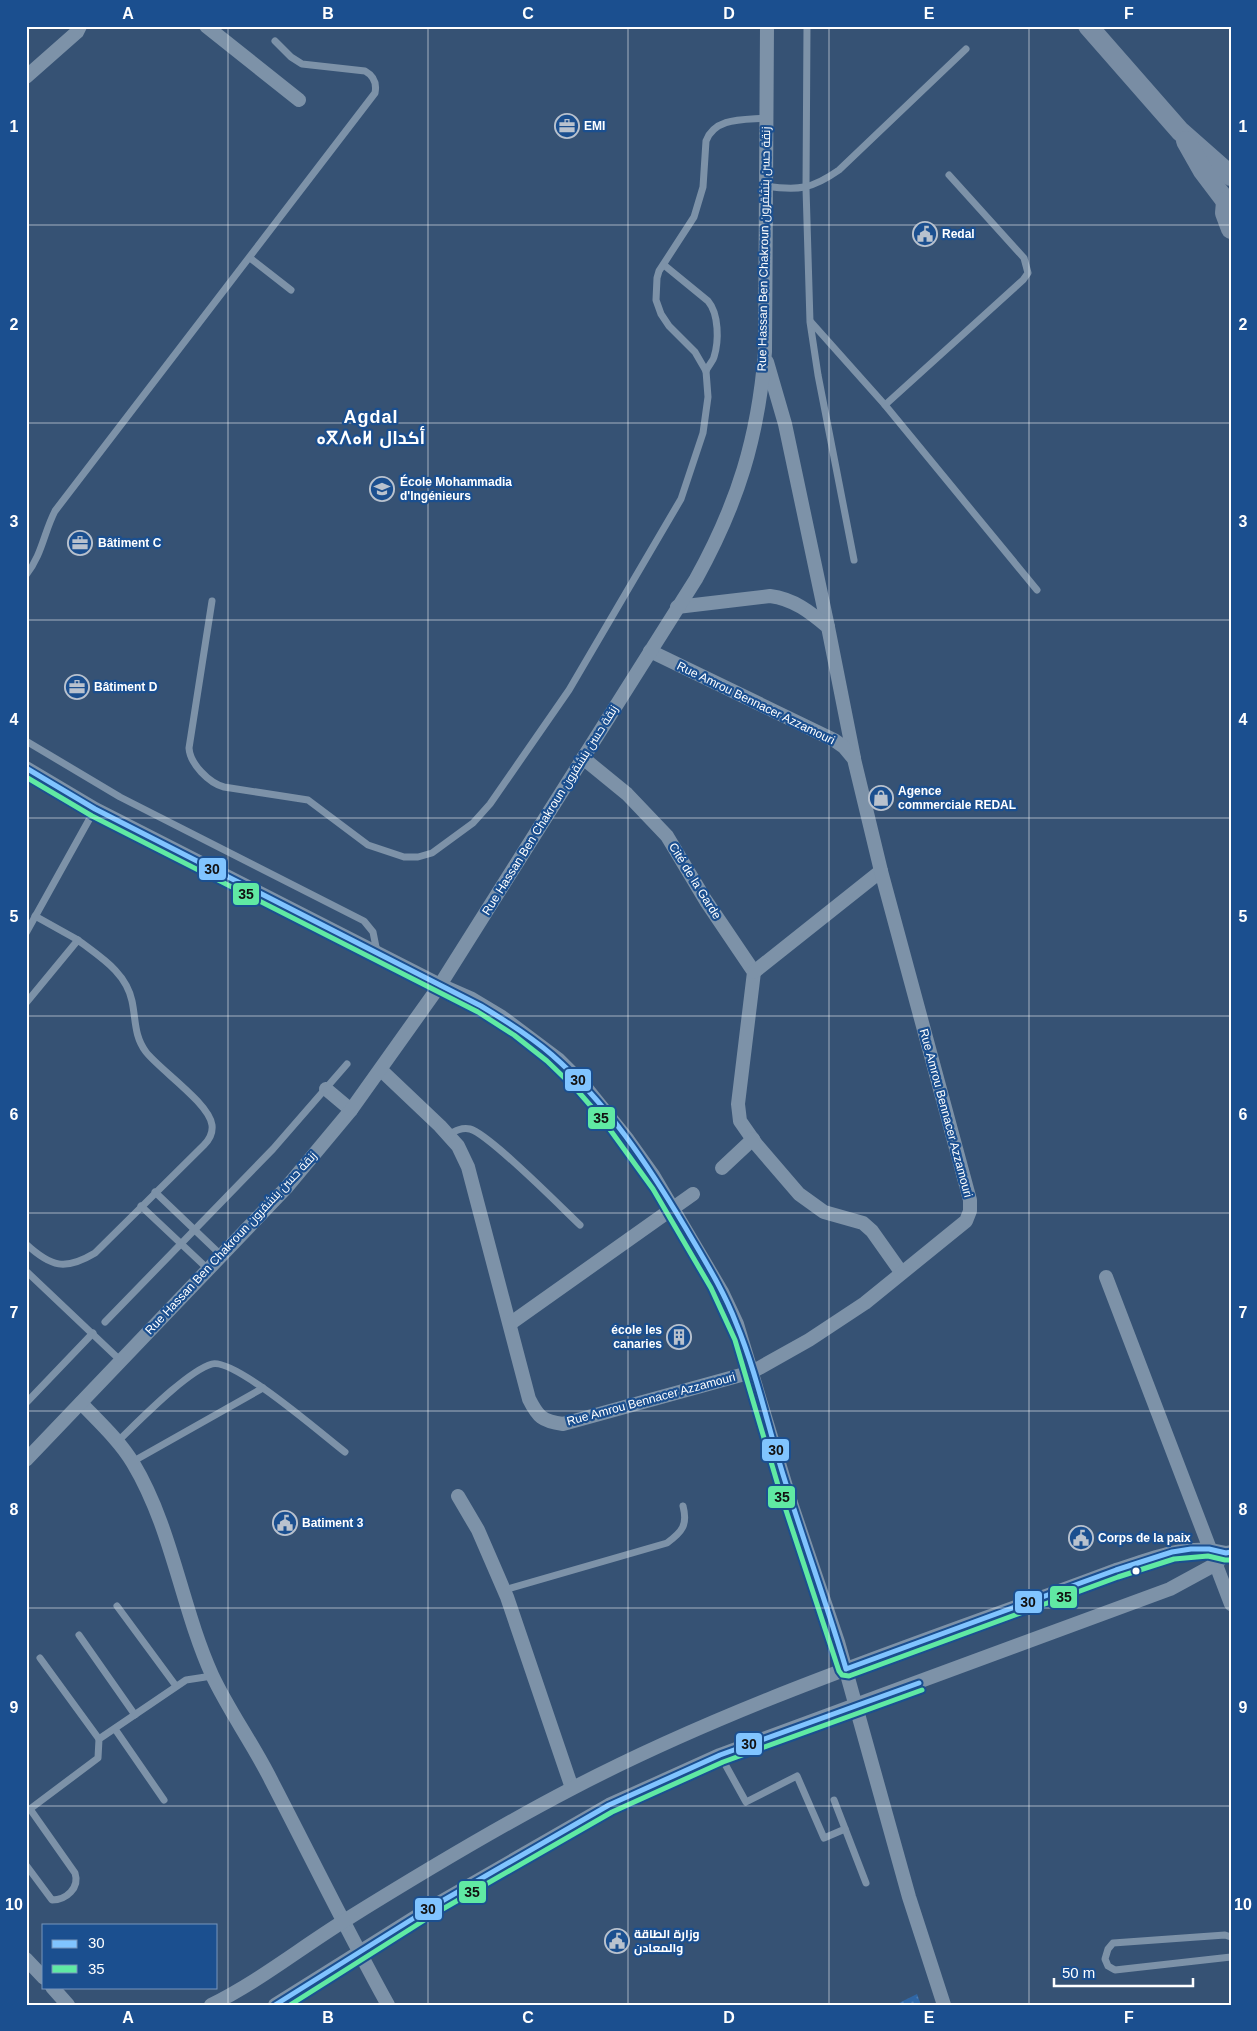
<svg xmlns="http://www.w3.org/2000/svg" width="1257" height="2031" font-family="Helvetica,Cairo,'Noto Sans Tifinagh',sans-serif">
	<style>
		.garden { fill: url(#garden-dots) }
		.lines { fill: none; stroke-linecap: round; stroke-linejoin: round }
		.service { stroke: #7d92a8; stroke-width: 7 }
		.minor { stroke: #7d92a8; stroke-width: 14 }
		.secondary { stroke: #798da4; stroke-width: 20 }
		.bus-1-casing { stroke: #1b4f8f; stroke-width: 9 }
		.bus-2-casing { stroke: #1b4f8f; stroke-width: 9 }
		.bus-1 { stroke: #80c4ff; stroke-width: 5 }
		.bus-2 { stroke: #60e9a3; stroke-width: 5 }
		.grid { fill: none; stroke: #fff; stroke-width: 1; stroke-opacity: 0.55 }
		.bus-dot { fill: #fff; stroke: #1b4f8f; stroke-width: 2 }
		.labels { text-anchor: middle; dominant-baseline: central; stroke-width: 4.5; stroke-linejoin: round; paint-order: stroke }
		.poi-label { font-size: 12px; font-weight: bold; fill: #fff; stroke: #1b4f8f; text-anchor: start }
		.street-label { font-size: 12px; fill: #fff; stroke: #1b4f8f }
		.district-label { font-size: 18px; font-weight: bold; letter-spacing: 1px; fill: #fff; stroke: #1b4f8f }
		.line-badge { stroke: #1b4f8f; stroke-width: 2 }
		.pale-badge-label { font-size: 14px; text-anchor: middle; font-weight: bold; fill: #111 }
		.neatline { fill: none; stroke: #fff; stroke-width: 2 }
		.grid-label { font-size: 16px; text-anchor: middle; font-weight: bold; fill: #fff }
	</style>
	<defs>
		<pattern id="garden-dots" width="8" height="8" patternUnits="userSpaceOnUse" patternTransform="scale(1.25)"><rect width="8" height="8" fill="#2f66a5"/><path d="M2 2h.1M6 6h.1" fill="none" stroke="#4e7db2" stroke-width="1.8" stroke-linecap="round"/></pattern>
	</defs>
	<rect width="100%" height="100%" fill="#365274"/>
	<polygon class="garden" points="917,1994 921,2005 895,2005"/>
	<g class="lines">
		<g class="service">
			<polyline points="807,26 806,188 810,322 818,375 854,560"/>
			<path d="M766,186C798,191 812,189 839,170L966,49"/>
			<polyline points="250,258 291,290"/>
			<path d="M664,265L708,301C719,314 719,341 714,357C713,361 708,366 706,371"/>
			<polyline points="811,322 885,405 1037,590"/>
			<polyline points="885,405 1023,280 1028,273 1024,258 949,175"/>
			<path d="M26,575C42,555 44,532 55,511L375,93C377,83 374,76 365,71L302,64L291,57L275,41"/>
			<path d="M212,601L189,748C190,764 209,783 224,787L308,800L368,845L404,857H418L432,853L473,823L490,804L569,690L681,499L703,433L708,397L706,371L695,352L669,326L661,314L656,300L657,278L659,271L694,217L703,187L706,141C715,117 744,120 766,118"/>
			<polyline points="26,741 120,797 364,921 373,932 377,952"/>
			<polyline points="35,916 78,940"/>
			<polyline points="26,933 95,809"/>
			<path d="M26,1003L78,940C100,957 126,972 132,1001C136,1020 134,1036 146,1052C160,1070 209,1103 212,1125C213,1133 209,1140 204,1145L95,1253C65,1271 51,1267 26,1244"/>
			<path d="M448,1135C455,1131 462,1127 470,1129C489,1134 561,1207 580,1225"/>
			<polyline points="155,1192 222,1256"/>
			<polyline points="141,1206 209,1270"/>
			<polyline points="26,1271 121,1361"/>
			<polyline points="105,1322 273,1149 347,1064"/>
			<polyline points="26,1403 93,1333"/>
			<path d="M117,1442C138,1422 187,1371 212,1364C235,1358 324,1436 345,1452"/>
			<polyline points="132,1462 263,1388"/>
			<path d="M504,1590L667,1543C682,1532 688,1525 683,1506"/>
			<polyline points="117,1606 176,1686"/>
			<polyline points="79,1635 135,1715"/>
			<polyline points="40,1658 99,1739"/>
			<polyline points="115,1729 164,1800"/>
			<polyline points="720,1755 746,1802 797,1776 824,1838 845,1829"/>
			<polyline points="834,1800 866,1883"/>
			<polyline points="26,1812 98,1758 99,1739 186,1680 212,1676"/>
			<path d="M26,1865L52,1900C66,1900 80,1888 75,1873L30,1809"/>
			<polyline points="1231,1937 1225,1935 1113,1943 1108,1949 1105,1959 1108,1966 1115,1970 1231,1957"/>
		</g>
		<g class="minor">
			<polyline points="206,26 299,100"/>
			<polyline points="26,77 77,32 80,26"/>
			<polyline points="767,362 785,424 828,627"/>
			<path d="M677,607L770,596C794,599 810,612 828,627L854,758"/>
			<polyline points="583,758 627,794 667,836 706,901 754,972 738,1104 740,1121 756,1144 799,1194 824,1212 863,1223 872,1231 901,1272"/>
			<polyline points="26,768 95,809 440,985 472,999 502,1017 558,1059 583,1084 628,1140 653,1175 722,1292 737,1324 791,1503 838,1642 909,1897 944,2005"/>
			<polyline points="754,972 881,871"/>
			<path d="M381,1070L440,1126L458,1146L468,1167L529,1399C538,1417 542,1421 563,1424L752,1372L809,1340L865,1303L966,1221L970,1211V1200L881,871L854,759L844,747L834,740L650,651"/>
			<polyline points="326,1089 351,1110"/>
			<polyline points="722,1168 753,1139"/>
			<polyline points="1106,1277 1231,1604"/>
			<polyline points="511,1323 693,1194"/>
			<path d="M81,1403C99,1422 119,1440 133,1463C172,1528 181,1606 212,1675C229,1711 253,1744 271,1780C310,1855 347,1931 388,2005"/>
			<path d="M26,1460L286,1188L351,1110L440,985L696,579C738,503 758,438 765,352L767,26"/>
			<polyline points="458,1496 478,1530 507,1597 572,1788"/>
			<polyline points="26,1959 44,1978"/>
			<polyline points="52,1987 68,2005"/>
			<path d="M211,2005C258,1982 299,1949 344,1921C418,1875 494,1829 571,1789C745,1698 933,1639 1116,1570C1155,1558 1185,1543 1226,1553"/>
			<polyline points="275,2005 430,1908 609,1805 720,1755 1170,1589 1216,1564 1226,1553 1231,1552"/>
		</g>
		<g class="secondary">
			<polyline points="1088,26 1180,131 1231,176"/>
			<polyline points="1186,141 1203,171 1231,208"/>
			<polyline points="1226,202 1225,213 1231,229"/>
		</g>
		<defs>
			<g id="bus-1">
				<path d="M26,768L95,809L481,1006C506,1021 530,1036 552,1055C607,1103 648,1165 685,1227C703,1258 723,1289 736,1323C758,1376 769,1433 787,1487C806,1548 828,1608 846,1669L1116,1570L1172,1552L1191,1549H1209L1226,1553L1231,1552"/>
				<polyline points="275,2005 430,1908 609,1805 720,1755 919,1683"/>
			</g>
			<g id="bus-2">
				<polyline points="26,777 92,816 478,1012 514,1035 547,1061 576,1089 603,1120 653,1189 711,1288 735,1340 780,1492 839,1671 842,1675 849,1676 1118,1577 1174,1559 1208,1556 1225,1560 1231,1560"/>
				<polyline points="290,2005 434,1914 612,1812 723,1762 922,1690"/>
			</g>
		</defs>
		<use href="#bus-1" class="bus-1-casing"/>
		<use href="#bus-2" class="bus-2-casing"/>
		<use href="#bus-1" class="bus-1"/>
		<use href="#bus-2" class="bus-2"/>
	</g>
	<path class="grid" d="M228,26V2005M428,26V2005M628,26V2005M829,26V2005M1029,26V2005M26,225H1231M26,423H1231M26,620H1231M26,818H1231M26,1016H1231M26,1213H1231M26,1411H1231M26,1608H1231M26,1806H1231"/>
	<defs>
		<symbol id="office-ring" viewBox="-11 -11 22 22"><circle r="9.5" fill="#1b4f8f" stroke="#b9c2ce" stroke-width="1.5"/><path d="M-6-3h4V-5.5h4V-3h4V5H-6ZM-1-4.5V-3h2v-1.5ZM-6 0V1H6V0Z" fill="#b9c2ce"/></symbol>
		<symbol id="civic-ring" viewBox="-11 -11 22 22"><circle r="9.5" fill="#1b4f8f" stroke="#b9c2ce" stroke-width="1.5"/><path d="M-.6-6.5H3V-4.5H.6V-3L4-1V1h2V6H-6V1h2V-1L-.6-3ZM-1.2 2.5V6h2.4V2.5Z" fill="#b9c2ce"/></symbol>
		<symbol id="university-ring" viewBox="-11 -11 22 22"><circle r="9.5" fill="#1b4f8f" stroke="#b9c2ce" stroke-width="1.5"/><path d="M0-5L7-2L0 1L-7-2ZM-4 1L0 2.5L4 1V4Q0 6-4 4Z" fill="#b9c2ce"/></symbol>
		<symbol id="shop-ring" viewBox="-11 -11 22 22"><circle r="9.5" fill="#1b4f8f" stroke="#b9c2ce" stroke-width="1.5"/><path d="M-5-2.5h2.3a2.7 3.5 0 0 1 5.4 0H5L5.5 6h-11ZM-1.5-2.5h3a1.5 2.3 0 0 0-3 0Z" fill="#b9c2ce"/></symbol>
		<symbol id="building-ring" viewBox="-11 -11 22 22"><circle r="9.5" fill="#1b4f8f" stroke="#b9c2ce" stroke-width="1.5"/><path d="M-4-6H4V6H1V3H-1V6H-4ZM-2.5-4.3h1.7v1.8h-1.7ZM.8-4.3h1.7v1.8H.8ZM-2.5-1h1.7V.8h-1.7ZM.8-1h1.7V.8H.8Z" fill="#b9c2ce"/></symbol>
	</defs>
	<g fill-rule="evenodd">
		<use href="#office-ring" x="553" y="112" width="28" height="28"/>
		<use href="#civic-ring" x="911" y="220" width="28" height="28"/>
		<use href="#university-ring" x="368" y="475" width="28" height="28"/>
		<use href="#office-ring" x="66" y="529" width="28" height="28"/>
		<use href="#office-ring" x="63" y="673" width="28" height="28"/>
		<use href="#shop-ring" x="867" y="784" width="28" height="28"/>
		<use href="#building-ring" x="665" y="1323" width="28" height="28"/>
		<use href="#civic-ring" x="271" y="1509" width="28" height="28"/>
		<use href="#civic-ring" x="1067" y="1524" width="28" height="28"/>
		<use href="#civic-ring" x="603" y="1927" width="28" height="28"/>
	</g>
	<circle class="bus-dot" cx="1136" cy="1571" r="4.5"/>
	<g class="labels">
		<g class="poi-label">
			<text x="584" y="126">EMI</text>
			<text x="942" y="234">Redal</text>
			<text x="400" y="482">École Mohammadia<tspan x="400" dy="14">d'Ingénieurs</tspan></text>
			<text x="98" y="543">Bâtiment C</text>
			<text x="94" y="687">Bâtiment D</text>
			<text x="898" y="791">Agence<tspan x="898" dy="14">commerciale REDAL</tspan></text>
			<text x="662" y="1330" text-anchor="end">école les<tspan x="662" dy="14">canaries</tspan></text>
			<text x="302" y="1523">Batiment 3</text>
			<text x="1098" y="1538">Corps de la paix</text>
			<text x="634" y="1934">وزارة الطاقة<tspan x="634" dy="14">والمعادن</tspan></text>
		</g>
		<g class="street-label">
			<text transform="translate(764 249) rotate(-89)">Rue Hassan Ben Chakroun زنقة حسن بنشقرون</text>
			<text transform="translate(756 703) rotate(26)">Rue Amrou Bennacer Azzamouri</text>
			<text transform="translate(550 810) rotate(-58)">Rue Hassan Ben Chakroun زنقة حسن بنشقرون</text>
			<text transform="translate(695 881) rotate(58)">Cité de la Garde</text>
			<text transform="translate(946 1113) rotate(75)">Rue Amrou Bennacer Azzamouri</text>
			<text transform="translate(231 1243) rotate(-47)">Rue Hassan Ben Chakroun زنقة حسن بنشقرون</text>
			<text transform="translate(651 1399) rotate(-15)">Rue Amrou Bennacer Azzamouri</text>
		</g>
		<g class="district-label">
			<text x="371" y="417">Agdal<tspan x="371" dy="21">ⴰⴳⴷⴰⵍ أكدال</tspan></text>
		</g>
	</g>
	<g class="line-badge">
		<rect x="198" y="857" width="29" height="24" rx="5" fill="#80c4ff"/>
		<rect x="232" y="882" width="28" height="24" rx="5" fill="#60e9a3"/>
		<rect x="564" y="1068" width="28" height="24" rx="5" fill="#80c4ff"/>
		<rect x="587" y="1106" width="29" height="24" rx="5" fill="#60e9a3"/>
		<rect x="761" y="1438" width="29" height="24" rx="5" fill="#80c4ff"/>
		<rect x="767" y="1485" width="29" height="24" rx="5" fill="#60e9a3"/>
		<rect x="1049" y="1585" width="29" height="24" rx="5" fill="#60e9a3"/>
		<rect x="1014" y="1590" width="29" height="24" rx="5" fill="#80c4ff"/>
		<rect x="735" y="1732" width="28" height="24" rx="5" fill="#80c4ff"/>
		<rect x="458" y="1880" width="29" height="24" rx="5" fill="#60e9a3"/>
		<rect x="414" y="1897" width="29" height="24" rx="5" fill="#80c4ff"/>
	</g>
	<g class="pale-badge-label">
		<text x="212" y="874">30</text>
		<text x="246" y="899">35</text>
		<text x="578" y="1085">30</text>
		<text x="601" y="1123">35</text>
		<text x="776" y="1455">30</text>
		<text x="782" y="1502">35</text>
		<text x="1064" y="1602">35</text>
		<text x="1028" y="1607">30</text>
		<text x="749" y="1749">30</text>
		<text x="472" y="1897">35</text>
		<text x="428" y="1914">30</text>
	</g>
	<rect width="1257" height="2031" fill="none" stroke="#1b4f8f" stroke-width="55"/>
	<rect x="42" y="1924" width="175" height="65" fill="#1b4f8f" stroke="#7695bc"/>
	<rect x="52" y="1940" width="25" height="8" fill="#80c4ff" stroke="#7695bc"/>
	<text x="88" y="1948" font-size="15" fill="#ffffff">30</text>
	<rect x="52" y="1965" width="25" height="8" fill="#60e9a3" stroke="#7695bc"/>
	<text x="88" y="1974" font-size="15" fill="#ffffff">35</text>
	<path d="M1054 1978v8h139v-8" fill="none" stroke="#ffffff" stroke-width="2.5"/>
	<text x="1062" y="1978" font-size="15" fill="#ffffff" stroke="#1b4f8f" stroke-width="4" paint-order="stroke">50 m</text>
	<rect x="28" y="28" width="1202" height="1976" class="neatline"/>
	<g class="grid-label">
		<text x="128" y="19">A</text>
		<text x="328" y="19">B</text>
		<text x="528" y="19">C</text>
		<text x="729" y="19">D</text>
		<text x="929" y="19">E</text>
		<text x="1129" y="19">F</text>
		<text x="14" y="132">1</text>
		<text x="1243" y="132">1</text>
		<text x="14" y="330">2</text>
		<text x="1243" y="330">2</text>
		<text x="14" y="527">3</text>
		<text x="1243" y="527">3</text>
		<text x="14" y="725">4</text>
		<text x="1243" y="725">4</text>
		<text x="14" y="922">5</text>
		<text x="1243" y="922">5</text>
		<text x="14" y="1120">6</text>
		<text x="1243" y="1120">6</text>
		<text x="14" y="1318">7</text>
		<text x="1243" y="1318">7</text>
		<text x="14" y="1515">8</text>
		<text x="1243" y="1515">8</text>
		<text x="14" y="1713">9</text>
		<text x="1243" y="1713">9</text>
		<text x="14" y="1910">10</text>
		<text x="1243" y="1910">10</text>
		<text x="128" y="2023">A</text>
		<text x="328" y="2023">B</text>
		<text x="528" y="2023">C</text>
		<text x="729" y="2023">D</text>
		<text x="929" y="2023">E</text>
		<text x="1129" y="2023">F</text>
	</g>
</svg>
